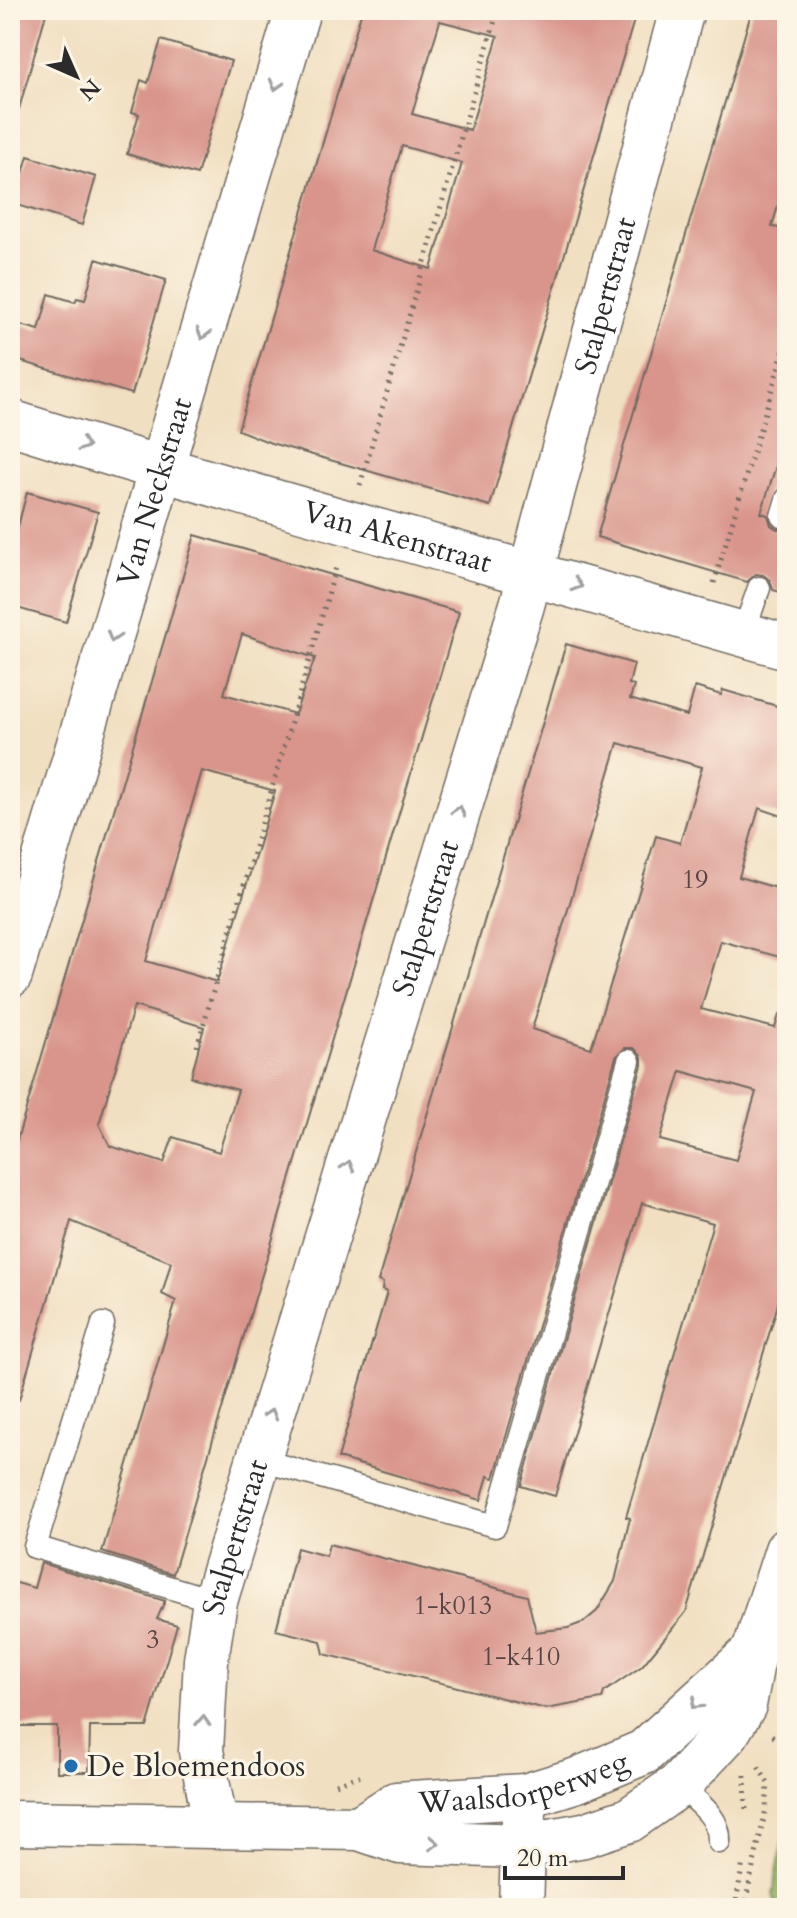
<svg xmlns="http://www.w3.org/2000/svg" width="797" height="1918" font-family="Cardo,serif">
	<style>
		.forest { fill: #95b366; stroke: #606f48; stroke-width: 2 }
		.building { fill: #d9948b; fill-rule: evenodd }
		.lines { fill: none; stroke-linecap: round; stroke-linejoin: round }
		.lane-casing { stroke: #706a60; stroke-width: 25 }
		.street-casing { stroke: #706a60; stroke-width: 47 }
		.path { stroke: #706a60; stroke-width: 5; stroke-dasharray: 2 6; stroke-linecap: butt }
		.lane { stroke: #fff; stroke-width: 22 }
		.street { stroke: #fff; stroke-width: 44 }
		.oneway { stroke: #a0a0a0 }
		.poi-dot { fill: #1f6fb2; stroke: #fcf5e5; stroke-width: 3 }
		.labels { text-anchor: middle; dominant-baseline: central; stroke-width: 6; stroke-linejoin: round; paint-order: stroke }
		.number-label { font-size: 26px; fill: #564543 }
		.street-label { font-size: 30px; fill: #2b2b2b; stroke: #fcf5e5 }
		.poi-label { font-size: 30px; fill: #2b2b2b; stroke: #fcf5e5; text-anchor: start }
	</style>
	<rect width="100%" height="100%" fill="#fcf5e5"/>
	<filter id="ink" filterUnits="userSpaceOnUse"><feTurbulence type="fractalNoise" baseFrequency=".0125" numOctaves="2"/><feDisplacementMap in="SourceGraphic" scale="16" xChannelSelector="R" yChannelSelector="G"/><feConvolveMatrix kernelMatrix="1 2 1 2 8 2 1 2 1" color-interpolation-filters="sRGB"/></filter>
	<filter id="wash" filterUnits="userSpaceOnUse"><feTurbulence type="fractalNoise" baseFrequency=".006" numOctaves="4" result="noise"/><feDisplacementMap in="SourceGraphic" scale="32" xChannelSelector="R" yChannelSelector="G"/><feGaussianBlur stdDeviation="1.8" result="paint"/><feColorMatrix in="noise" values="0 0 0 0 0 0 0 0 0 0 0 0 0 0 0 0 0 1.4 0 .05"/><feComposite in="paint" operator="in"/></filter>
	<g filter="url(#wash)">
		<rect width="100%" height="100%" fill="#f1dfc1"/>
		<polygon class="forest" points="787,1818 787,1908 777,1908 773,1894"/>
		<g id="blocks">
			<g class="building">
				<polygon points="10,10 47,10 19,109 10,108"/>
				<path d="M362,10H637L490,506L271,443L238,430ZM440,21L498,36L470,130L412,114ZM402,146L462,163L431,269L371,250Z"/>
				<polygon points="752,10 787,10 787,174 772,227 787,229 787,432 761,513 768,515 771,525 777,529 787,529 787,594 773,590 770,580 763,575 756,574 747,582 597,537"/>
				<polygon points="161,40 231,61 197,175 127,154 139,114 132,112 141,80 148,83"/>
				<polygon points="28,156 96,177 82,225 14,204"/>
				<polygon points="96,259 166,280 132,394 10,358 10,322 39,330 49,294 75,302 77,298 85,300"/>
				<polygon points="27,492 98,512 66,622 10,606 10,533 16,534"/>
				<path d="M195,535L459,612L173,1574L102,1552L176,1301L162,1294L171,1262L71,1221L19,1400L10,1399V1164ZM242,634L315,658L295,714L224,694ZM202,771L275,791L217,982L146,961ZM134,1006L204,1027L191,1077L238,1090L219,1152L173,1137L164,1163L110,1146L99,1124Z"/>
				<path d="M566,644L634,664L629,684L634,686L630,699L687,716L695,687L721,695L723,690L787,709V794L782,816L759,808L739,877L787,891V959L721,941L701,1009L775,1028L779,1015L787,1016V1274L686,1612L642,1666L604,1692L602,1699L546,1709L324,1654L321,1641L276,1630L297,1548L326,1556L329,1544L527,1596L536,1632L568,1628L584,1622L597,1611L615,1581L630,1518L626,1517L713,1223L642,1203L555,1496L521,1486L642,1065V1057L634,1048H625L616,1057L494,1478L488,1476L481,1500L338,1458L387,1292L382,1290L383,1283L378,1281ZM618,743L702,767L680,843L656,836L591,1048L532,1029ZM681,1071L756,1092L736,1160L660,1140Z"/>
				<polygon points="41,1563 165,1601 157,1619 177,1625 147,1727 90,1727 89,1772 57,1772 57,1726 10,1726 10,1581 34,1588"/>
			</g>
		</g>
	</g>
	<g filter="url(#ink)">
		<use href="#blocks" fill-opacity="0" stroke="#706a60" stroke-width="2"/>
		<g class="lines">
			<defs>
				<g id="lane">
					<polyline points="782,516 787,499"/>
					<polyline points="743,634 759,588"/>
					<polyline points="103,1324 35,1547 215,1601"/>
					<polyline points="257,1459 495,1526 629,1061"/>
					<path d="M679,1785C696,1801 721,1817 719,1842"/>
				</g>
				<g id="street">
					<path id="s1" d="M10,422C267,504 528,571 787,647"/>
					<path id="s2" d="M10,975L298,10"/>
					<polyline points="10,1823 359,1828 400,1842 523,1846 584,1835 629,1820 679,1785 727,1733 744,1705 754,1652 787,1550"/>
					<path id="s3" d="M216,1826L201,1751L206,1660L215,1601L522,605L682,10"/>
					<path id="s4" d="M359,1828L396,1804L525,1796L577,1780L644,1752L754,1652"/>
					<polyline points="521,1908 524,1818"/>
				</g>
			</defs>
			<use href="#lane" class="lane-casing"/>
			<use href="#street" class="street-casing"/>
			<g class="path">
				<polyline points="360,485 498,10"/>
				<polyline points="714,583 787,339"/>
				<polyline points="197,1047 337,564"/>
				<polyline points="772,1736 787,1738"/>
				<polyline points="745,1775 746,1813"/>
				<polyline points="336,1784 360,1776"/>
				<polyline points="735,1908 743,1862"/>
				<polyline points="744,1908 766,1809 768,1783 756,1763"/>
			</g>
			<use href="#lane" class="lane"/>
			<use href="#street" class="street"/>
		</g>
		<defs><path id="oneway-chevron" d="M-2-3.5L2.5 0L-2 3.5" fill="none" stroke-width="1.6" stroke-linecap="round" stroke-linejoin="round" transform="scale(2)"/></defs>
		<g class="oneway">
			<use href="#oneway-chevron" transform="translate(276 85) rotate(106)"/>
			<use href="#oneway-chevron" transform="translate(203 334) rotate(106)"/>
			<use href="#oneway-chevron" transform="translate(84 445) rotate(18)"/>
			<use href="#oneway-chevron" transform="translate(577 585) rotate(17)"/>
			<use href="#oneway-chevron" transform="translate(113 637) rotate(107)"/>
			<use href="#oneway-chevron" transform="translate(459 811) rotate(-73)"/>
			<use href="#oneway-chevron" transform="translate(348 1166) rotate(-73)"/>
			<use href="#oneway-chevron" transform="translate(271 1414) rotate(-73)"/>
			<use href="#oneway-chevron" transform="translate(696 1704) rotate(136)"/>
			<use href="#oneway-chevron" transform="translate(203 1721) rotate(-87)"/>
			<use href="#oneway-chevron" transform="translate(434 1843) rotate(2)"/>
		</g>
	</g>
	<circle class="poi-dot" cx="71" cy="1766" r="8"/>
	<g class="labels">
		<g class="number-label">
			<text x="695" y="879">19</text>
			<text x="453" y="1605">1-k013</text>
			<text x="153" y="1639">3</text>
			<text x="521" y="1656">1-k410</text>
		</g>
		<g class="street-label">
			<text stroke="none"><textPath href="#s3" startOffset="1590">Stalpertstraat</textPath></text>
			<text stroke="none"><textPath href="#s2" startOffset="504">Van Neckstraat</textPath></text>
			<text stroke="none"><textPath href="#s1" startOffset="404">Van Akenstraat</textPath></text>
			<text stroke="none"><textPath href="#s3" startOffset="942">Stalpertstraat</textPath></text>
			<text stroke="none"><textPath href="#s3" startOffset="294">Stalpertstraat</textPath></text>
			<text stroke="none"><textPath href="#s4" startOffset="174">Waalsdorperweg</textPath></text>
		</g>
		<g class="poi-label">
			<text x="87" y="1766">De Bloemendoos</text>
		</g>
	</g>
	<rect width="797" height="1918" fill="none" stroke="#fcf5e5" stroke-width="40"/>
	<g transform="translate(76 76) rotate(135)" stroke="#fcf5e5" stroke-width="6" paint-order="stroke">
	<path d="M0-6L14 30L0 20L-14 30Z" fill="#2b2b2b"/>
	<text y="-12" font-size="22" font-weight="bold" text-anchor="middle" fill="#2b2b2b">N</text>
	</g>
	<path d="M505 1866v12h118v-12" fill="none" stroke="#2b2b2b" stroke-width="4"/>
	<text x="517" y="1866" font-size="24" fill="#2b2b2b" stroke="#fcf5e5" stroke-width="6" paint-order="stroke">20 m</text>
</svg>
